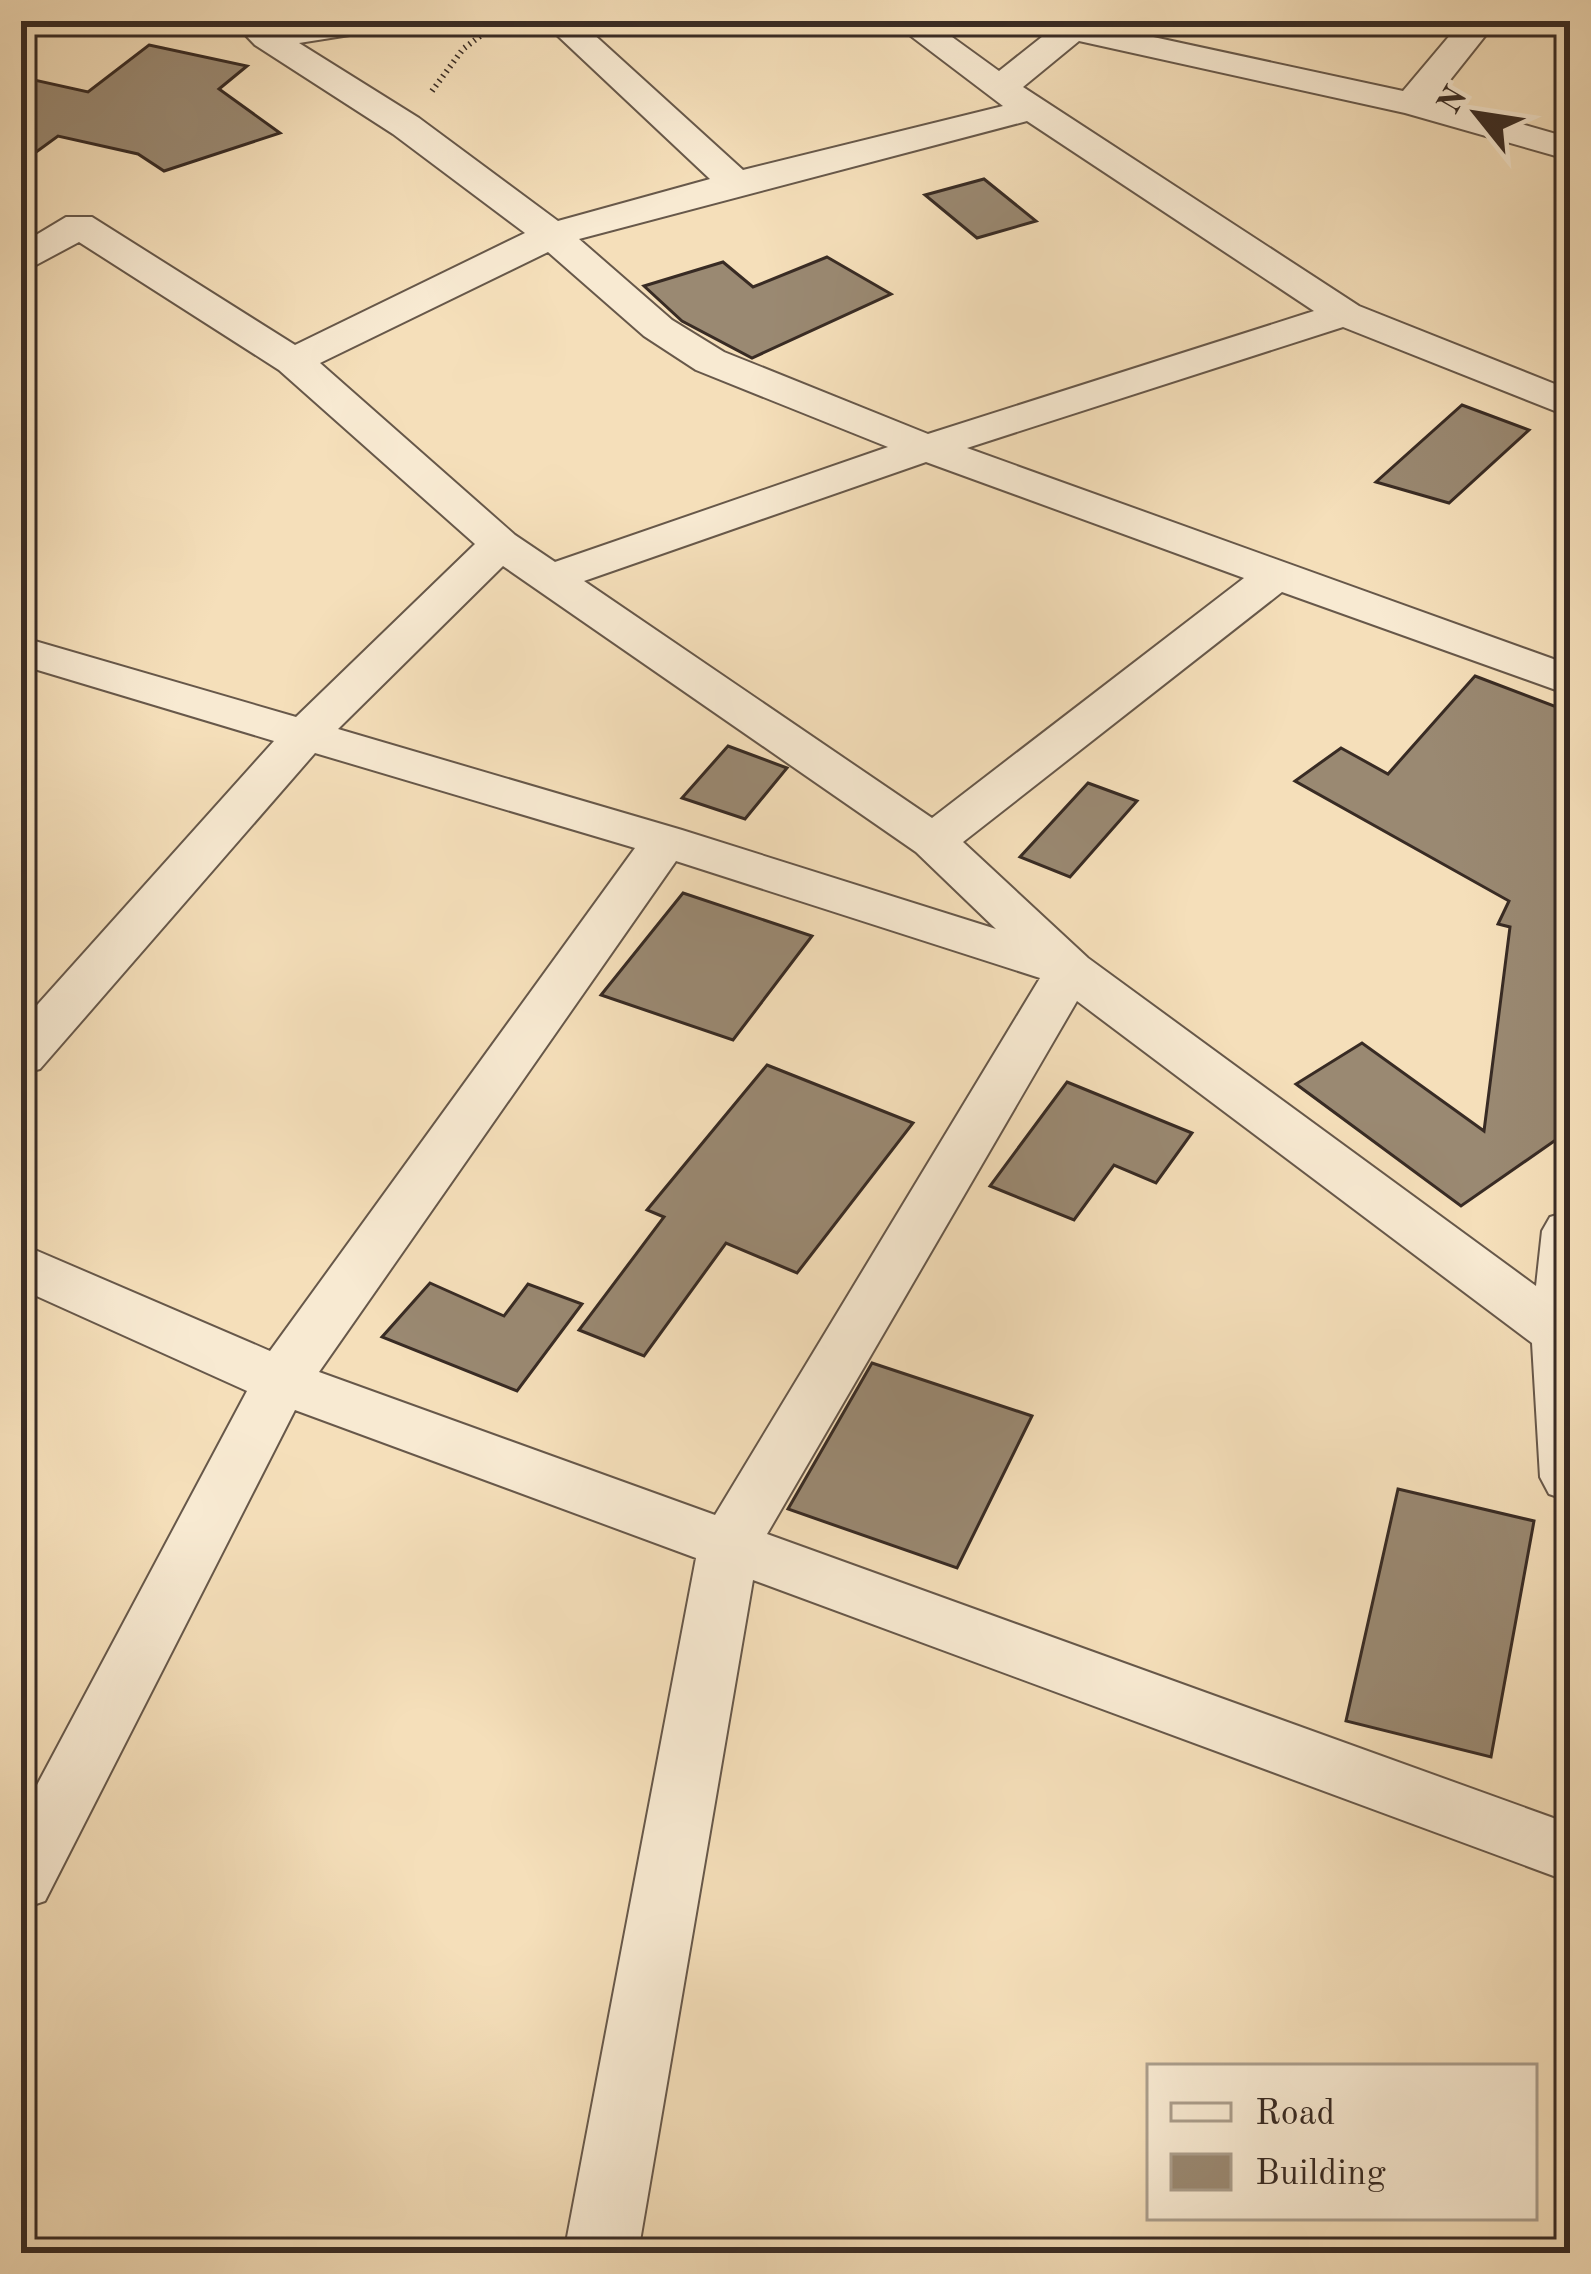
<svg xmlns="http://www.w3.org/2000/svg" width="1591" height="2274" font-family="'Old Standard TT',serif">
	<style>
		.building { fill: #9a8972; stroke: #382b24; stroke-width: 3 }
		.lines { fill: none; stroke-linecap: round; stroke-linejoin: round }
		.street-casing { stroke: #67584a; stroke-width: 4 }
		.path { stroke: #382b24; stroke-width: 6; stroke-dasharray: 1.5 4.5; stroke-linecap: butt }
		.street { fill: #f8ead2; fill-rule: evenodd }
	</style>
	<rect width="100%" height="100%" fill="#f5dfba"/>
	<filter id="stains"><feTurbulence type="fractalNoise" baseFrequency=".00167" numOctaves="4"/><feColorMatrix values="0 0 0 0 .2 0 0 0 0 .09 0 0 0 0 .02 0 0 0 .5 -.17"/></filter>
	<radialGradient id="worn" r=".72"><stop offset=".6" stop-color="#630" stop-opacity="0"/><stop offset="1" stop-color="#630" stop-opacity=".3"/></radialGradient>
	<g class="building">
		<polygon points="149,45 247,66 219,89 280,133 164,171 138,154 58,136 21,163 21,77 88,92"/>
		<polygon points="984,179 1036,221 977,238 925,195"/>
		<polygon points="827,257 891,294 752,358 682,321 644,286 723,262 753,287"/>
		<polygon points="1462,405 1529,430 1449,503 1376,482"/>
		<polygon points="1475,676 1570,712 1570,1130 1461,1206 1296,1084 1362,1043 1484,1131 1510,927 1498,924 1509,901 1295,781 1341,748 1388,774"/>
		<polygon points="728,746 787,768 745,819 682,798"/>
		<polygon points="1088,783 1137,801 1070,877 1020,857"/>
		<polygon points="683,893 812,936 733,1040 601,995"/>
		<polygon points="767,1065 913,1123 797,1273 726,1243 644,1356 579,1330 664,1217 647,1210"/>
		<polygon points="1067,1082 1192,1133 1156,1183 1114,1165 1074,1220 990,1186"/>
		<polygon points="430,1283 504,1316 528,1284 582,1304 517,1391 382,1337"/>
		<polygon points="872,1363 1032,1416 957,1568 788,1509"/>
		<polygon points="1398,1489 1534,1521 1491,1757 1346,1721"/>
	</g>
	<g class="lines">
		<defs>
			<path id="street" d="M232,21H269L275,26L309,21H392L387,28L375,31L299,43L419,118L558,221L710,179L542,21H579L743,170L1003,106L891,21H930L999,71L1062,21H1100L1098,25L1403,91L1462,21H1497L1435,99L1570,138V160L1405,113L1079,41L1023,87L1359,306L1570,390V417L1343,327L967,448L1570,665V695L1282,592L963,842L1088,958L1536,1286L1542,1231L1550,1217L1570,1211V1501L1549,1494L1540,1477L1532,1343L1077,1001L767,1534L1570,1824V1882L753,1580L638,2253H564L696,1558L295,1410L45,1901L21,1909V1815L247,1391L21,1289V1244L270,1351L635,848L315,753L40,1069L21,1074V1023L274,741L21,665V637L296,717L475,544L279,370L79,242L21,273V244L66,217H92L295,345L525,233L393,134L255,45ZM1027,121L1314,311L928,434L724,352L672,320L579,239ZM548,252L644,336L696,370L888,447L555,562L515,535L320,363ZM926,462L1244,578L932,818L584,581ZM503,566L916,852L996,929L682,830L338,729ZM676,861L1040,978L715,1515L319,1372Z"/>
		</defs>
		<use href="#street" class="street-casing"/>
		<polyline class="path" points="432,91 463,49 500,21"/>
		<use href="#street" class="street"/>
	</g>
	<rect width="1591" height="2274" fill="none" stroke="#f5dfba" stroke-width="72"/>
	<rect x="24" y="24" width="1543" height="2226" fill="none" stroke="#382b24" stroke-width="6"/>
	<rect x="36" y="36" width="1519" height="2202" fill="none" stroke="#382b24" stroke-width="3"/>
	<rect x="1147" y="2064" width="390" height="156" fill="#f8ead2" stroke="#ab9e8c" stroke-width="3"/>
	<rect x="1171" y="2103" width="60" height="18" fill="#f8ead2" stroke="#ab9e8c" stroke-width="3"/>
	<text x="1255" y="2124" font-size="36" fill="#382b24">Road</text>
	<rect x="1171" y="2154" width="60" height="36" fill="#9a8972" stroke="#ab9e8c" stroke-width="3"/>
	<text x="1255" y="2184" font-size="36" fill="#382b24">Building</text>
	<g transform="translate(1477 114) rotate(300)" stroke="#f8ead2" stroke-width="9" paint-order="stroke">
	<path d="M0-9L21 45L0 30L-21 45Z" fill="#382b24"/>
	<text y="-18" font-size="33" font-weight="bold" text-anchor="middle" fill="#382b24">N</text>
	</g>
	<rect width="100%" height="100%" filter="url(#stains)"/>
	<rect width="100%" height="100%" fill="url(#worn)"/>
</svg>
